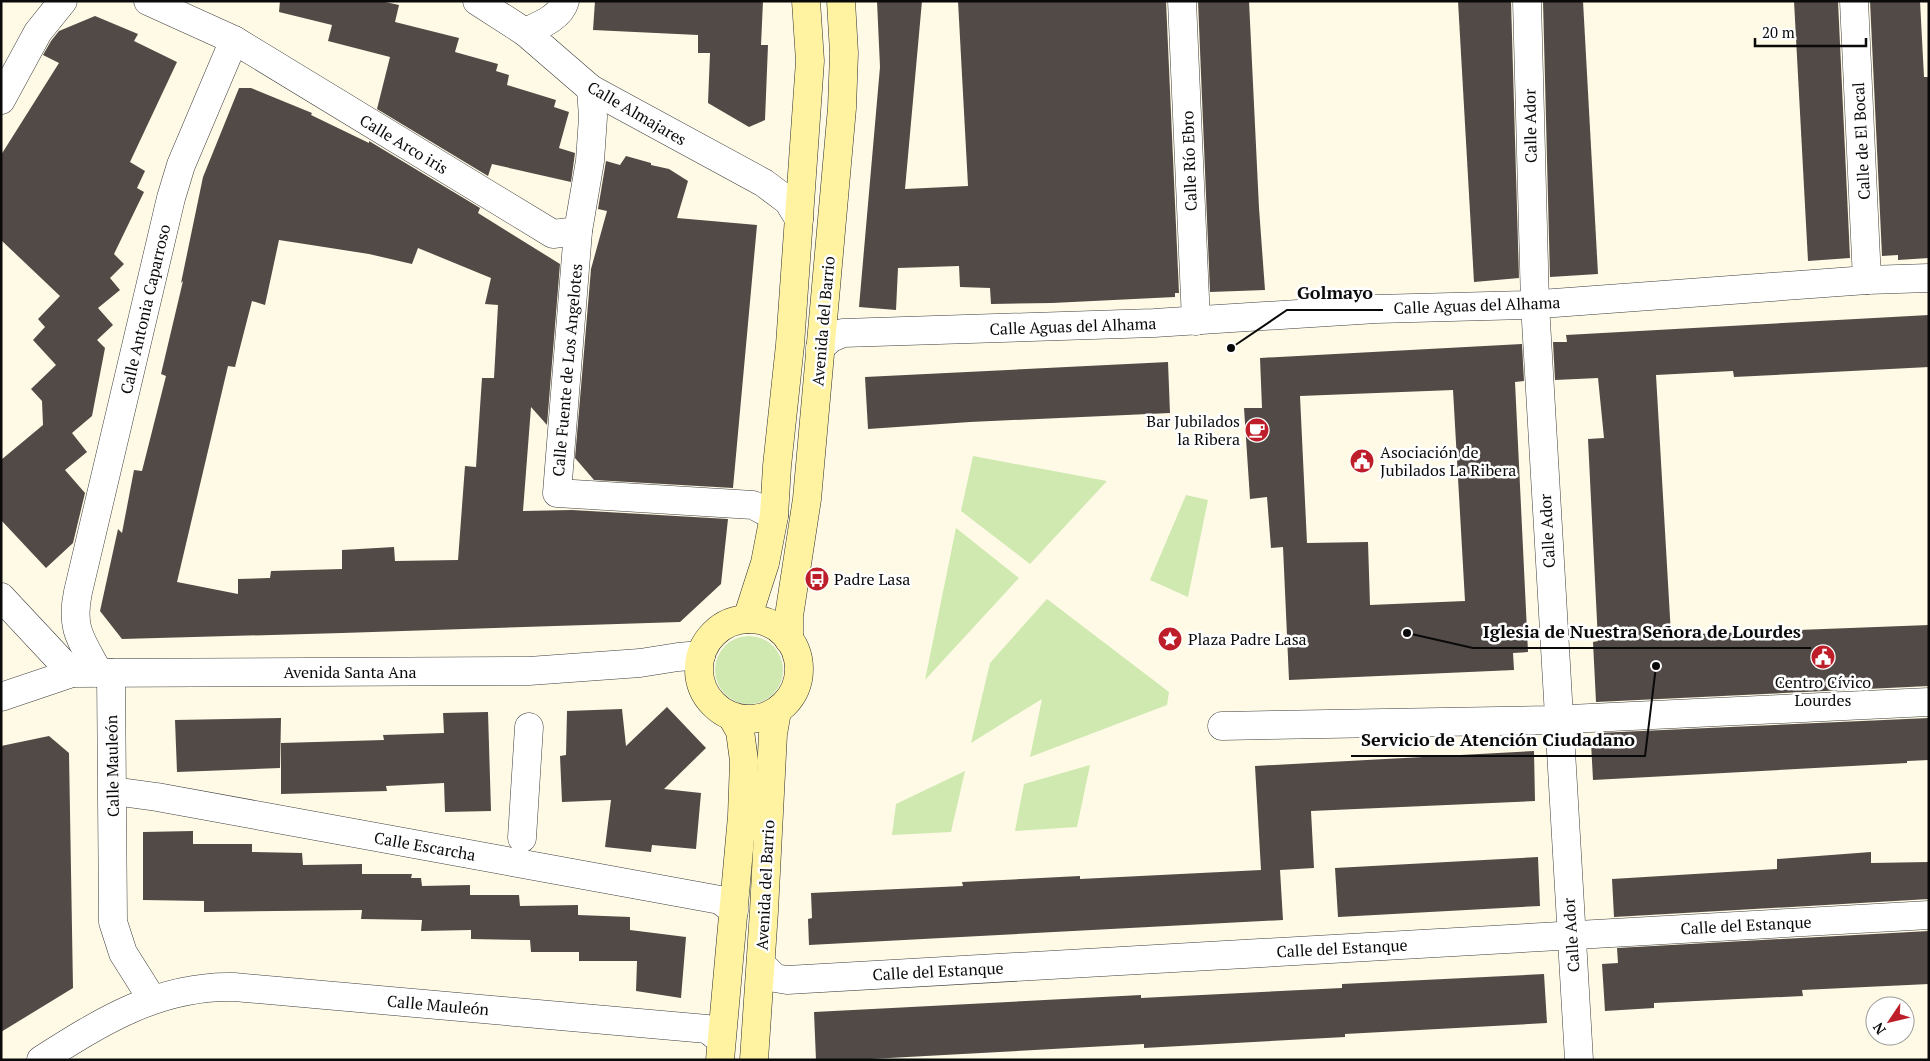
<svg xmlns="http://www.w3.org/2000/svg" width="1930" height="1061" font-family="'PT Serif',serif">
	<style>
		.green { fill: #cfe9b0 }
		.building { fill: #524a46; fill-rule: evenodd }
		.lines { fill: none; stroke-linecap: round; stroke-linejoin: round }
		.street-casing { stroke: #3d3d3d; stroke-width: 29 }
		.secondary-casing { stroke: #2c2c2c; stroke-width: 29 }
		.street { stroke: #fff; stroke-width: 28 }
		.secondary { stroke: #fff3a1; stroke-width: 28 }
		.labels { text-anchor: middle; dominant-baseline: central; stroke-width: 5; stroke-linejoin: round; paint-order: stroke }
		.street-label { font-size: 16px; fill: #0a0a0a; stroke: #fff }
		.poi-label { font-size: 16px; fill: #0a0a0a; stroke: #fff; text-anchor: start }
		.leader { fill: none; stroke: #0a0a0a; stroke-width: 2 }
		.callout-dot { fill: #0a0a0a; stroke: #fff; stroke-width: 2 }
		.callout-label { font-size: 18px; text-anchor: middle; font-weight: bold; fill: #0a0a0a; stroke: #fff; stroke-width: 5; stroke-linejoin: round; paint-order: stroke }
	</style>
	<rect width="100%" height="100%" fill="#fffae6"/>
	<g class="green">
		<polygon points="973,456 1107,481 1030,564 961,511"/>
		<polygon points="1186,495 1208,500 1188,597 1150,580"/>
		<polygon points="956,528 1019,578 925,680"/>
		<polygon points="1047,599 1169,692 1167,705 1030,757 1042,699 971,743 990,663"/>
		<circle cx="749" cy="670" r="34"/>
		<polygon points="1090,765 1077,827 1015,831 1024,784"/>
		<polygon points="965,771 951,832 892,835 896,804"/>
	</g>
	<g class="building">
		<polygon points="280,1 381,1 399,5 395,22 459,38 455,52 498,64 496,71 509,75 507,85 556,100 554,107 569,112 559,148 575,153 571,182 492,164 488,176 377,109 390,57 328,41 332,25 279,12"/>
		<polygon points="595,1 763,1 761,45 768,45 765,120 749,127 708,103 710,53 698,53 698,35 593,30"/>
		<polygon points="877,1 922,1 905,189 968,186 958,1 1166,1 1179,293 1175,293 1175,297 1052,303 991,304 990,288 960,287 959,266 898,268 896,310 859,307 880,67"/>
		<polygon points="1198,1 1249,1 1259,208 1265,290 1210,292"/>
		<polygon points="1458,1 1511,1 1519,278 1474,282"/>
		<polygon points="1543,1 1583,1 1598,274 1550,277"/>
		<polygon points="1794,1 1838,1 1850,258 1808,261"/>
		<polygon points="1870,1 1920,1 1924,77 1929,77 1929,258 1898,260 1898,255 1882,256"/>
		<polygon points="95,16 138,34 134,41 177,62 130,162 145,171 137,188 144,192 114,254 124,264 110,278 120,290 98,308 113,325 97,340 105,348 92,416 72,433 87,452 65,470 85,493 73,543 46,568 1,520 1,460 43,425 42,401 31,389 56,365 33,340 45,327 38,319 60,296 1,240 1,155 59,63 43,55 51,41 59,31"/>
		<path d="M239,88H251L312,113L311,115L369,143V141L480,208L478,213L560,264L547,425L531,407L523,511L572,510L728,519L721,584L680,622L342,633L122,639L100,611L118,529L122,533L134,470L142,471L166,376L161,374L183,281L181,283L203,177ZM279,240L369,254L412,264L418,248L491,278L485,304L498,305L494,378H482L476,467L465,466L458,560L395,561L394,547L342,550V569L271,571L270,578L238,579V594L177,582L228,366L235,367L252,301L265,305Z"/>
		<polygon points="626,156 651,163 651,165 669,169 688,181 677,218 757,225 733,488 594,480 575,458 591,269 607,211 598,209 606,161 620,165"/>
		<polygon points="1929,315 1929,367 1734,377 1733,371 1656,375 1671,635 1929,625 1929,686 1596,702 1593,642 1598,641 1588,439 1604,438 1598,378 1555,380 1553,342 1567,342 1566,335"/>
		<path d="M1522,344L1524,381L1515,382L1528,652L1513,653L1514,670L1289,680L1283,547L1271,548L1267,497L1250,499L1244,408H1262L1260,358ZM1453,390L1465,601L1370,605L1368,542L1307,543L1300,396Z"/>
		<polygon points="1168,362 1170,413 970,422 868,429 865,377"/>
		<polygon points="667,707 706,748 664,789 701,793 696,849 652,845 651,852 605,847 611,800 562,802 560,756 566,755 567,711 622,709 626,746"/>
		<polygon points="488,712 491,811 445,812 444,783 386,786 387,791 281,794 281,743 384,740 383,735 444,733 443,713"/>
		<polygon points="281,718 280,768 177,772 175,720"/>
		<polygon points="1929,718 1929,760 1907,761 1907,763 1593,780 1591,742 1598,742 1597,733"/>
		<polygon points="49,736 69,753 73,988 1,1032 1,746"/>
		<polygon points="1534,751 1535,801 1311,811 1314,868 1280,870 1283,920 809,945 808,919 812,918 811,893 963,886 962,882 1080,876 1080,879 1261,870 1255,766"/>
		<polygon points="193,831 193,844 252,844 252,852 302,853 303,865 362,864 362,874 412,874 411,878 421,878 422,886 470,885 470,895 519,895 520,906 578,905 578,915 630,917 630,930 686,937 681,998 636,991 637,961 579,961 579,952 531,952 530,940 471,939 471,930 421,931 422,920 361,919 362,910 204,912 204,901 143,900 143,832"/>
		<polygon points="1871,852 1871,863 1929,862 1929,899 1614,917 1612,879 1777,869 1777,859"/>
		<polygon points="1538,857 1540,906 1338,917 1335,868"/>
		<polygon points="1929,931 1929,984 1802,990 1803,996 1654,1003 1654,1008 1605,1011 1602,964 1618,963 1617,948"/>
		<polygon points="1544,974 1547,1023 1345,1034 1345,1037 1144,1048 1144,1044 852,1060 816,1060 814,1012 1141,995 1141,998 1342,988 1342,984"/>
	</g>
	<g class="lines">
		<defs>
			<g id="street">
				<polyline points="477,1 525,32 591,89 764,183 788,201 799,219"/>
				<polyline points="1182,1 1196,321"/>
				<polyline points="1527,1 1535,304 1579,1060"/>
				<polyline points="1854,1 1867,280"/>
				<path d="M525,32C540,25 560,18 565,1"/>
				<polyline points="234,40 553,234 578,231"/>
				<polyline points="591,89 593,117 590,161 578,231 557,493 753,505 774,516"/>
				<polyline points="1,100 38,32 63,1"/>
				<polyline points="820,348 831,338 843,333 1154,323 1376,309 1527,305 1867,280 1929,278"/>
				<polyline points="1,597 72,673"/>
				<path d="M99,673C82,641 70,630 78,592L171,198L181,165L234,40L148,1"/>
				<polyline points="111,673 113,922 123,953 152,999"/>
				<polyline points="1,697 72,673 529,671 640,663 678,657 701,655"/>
				<polyline points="1222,726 1548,720 1929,702"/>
				<polyline points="113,791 157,797 720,900 734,911"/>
				<polyline points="522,838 529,727"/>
				<polyline points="761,964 775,978 787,980 1929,915"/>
				<path d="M41,1060C102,1021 160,985 234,987L707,1029L721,1040"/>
			</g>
			<g id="secondary">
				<polyline points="747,619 765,563 774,516 777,466 790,345 810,61 806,1"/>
				<circle cx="749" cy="669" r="50"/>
				<polyline points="789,640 789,616 807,499 842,108 844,53 841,1"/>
				<polyline points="720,1060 742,816 744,761 740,731 732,717"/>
				<polyline points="754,1060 764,911 773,734 777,711"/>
			</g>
		</defs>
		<use href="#street" class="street-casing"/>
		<use href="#secondary" class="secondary-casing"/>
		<use href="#street" class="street"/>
		<use href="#secondary" class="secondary"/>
	</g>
	<defs>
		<symbol id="cafe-disc" viewBox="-11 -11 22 22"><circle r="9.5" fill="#bd1e29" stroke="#fff"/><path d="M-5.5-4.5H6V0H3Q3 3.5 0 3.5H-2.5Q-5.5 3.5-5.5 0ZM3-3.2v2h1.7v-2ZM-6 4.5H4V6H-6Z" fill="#fff"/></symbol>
		<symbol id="civic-disc" viewBox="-11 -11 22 22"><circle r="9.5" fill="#bd1e29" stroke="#fff"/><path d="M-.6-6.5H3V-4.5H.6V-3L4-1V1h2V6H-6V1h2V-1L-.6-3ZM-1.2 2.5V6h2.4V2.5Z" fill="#fff"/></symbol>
		<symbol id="bus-disc" viewBox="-11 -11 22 22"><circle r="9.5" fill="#bd1e29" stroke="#fff"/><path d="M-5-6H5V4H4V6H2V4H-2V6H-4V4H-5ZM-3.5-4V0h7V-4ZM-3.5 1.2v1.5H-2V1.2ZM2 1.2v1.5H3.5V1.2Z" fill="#fff"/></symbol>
		<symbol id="sight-disc" viewBox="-11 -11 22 22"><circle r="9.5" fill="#bd1e29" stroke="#fff"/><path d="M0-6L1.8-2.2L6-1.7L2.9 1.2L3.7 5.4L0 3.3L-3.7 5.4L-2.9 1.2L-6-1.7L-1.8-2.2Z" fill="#fff"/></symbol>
	</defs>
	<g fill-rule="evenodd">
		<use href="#cafe-disc" x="1243" y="416" width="28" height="28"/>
		<use href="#civic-disc" x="1348" y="447" width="28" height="28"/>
		<use href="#bus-disc" x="803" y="565" width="28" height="28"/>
		<use href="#sight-disc" x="1156" y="625" width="28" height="28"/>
		<use href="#civic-disc" x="1809" y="643" width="28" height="28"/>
	</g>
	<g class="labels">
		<g class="street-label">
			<text transform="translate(637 113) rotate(30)">Calle Almajares</text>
			<text transform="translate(1530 126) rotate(-91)">Calle Ador</text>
			<text transform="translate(1861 141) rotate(-93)">Calle de El Bocal</text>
			<text transform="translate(404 144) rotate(31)">Calle Arco iris</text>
			<text transform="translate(1189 161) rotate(-92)">Calle Río Ebro</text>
			<text transform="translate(1477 305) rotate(-2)">Calle Aguas del Alhama</text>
			<text transform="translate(145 309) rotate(-77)">Calle Antonia Caparroso</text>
			<text transform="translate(823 321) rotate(-85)">Avenida del Barrio</text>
			<text transform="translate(1073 326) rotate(-2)">Calle Aguas del Alhama</text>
			<text transform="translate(567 370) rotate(-85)">Calle Fuente de Los Angelotes</text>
			<text transform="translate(1547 531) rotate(-93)">Calle Ador</text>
			<text x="350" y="672">Avenida Santa Ana</text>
			<text transform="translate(112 766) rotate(-91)">Calle Mauleón</text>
			<text transform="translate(425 846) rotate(10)">Calle Escarcha</text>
			<text transform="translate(765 885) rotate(-87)">Avenida del Barrio</text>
			<text transform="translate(1746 925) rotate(-3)">Calle del Estanque</text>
			<text transform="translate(1571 935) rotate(-94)">Calle Ador</text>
			<text transform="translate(1342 948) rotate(-3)">Calle del Estanque</text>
			<text transform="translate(938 971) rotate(-3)">Calle del Estanque</text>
			<text transform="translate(438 1005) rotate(5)">Calle Mauleón</text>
		</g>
		<g class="poi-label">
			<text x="1240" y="421" text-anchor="end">Bar Jubilados<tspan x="1240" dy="18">la Ribera</tspan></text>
			<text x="1380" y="452">Asociación de<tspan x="1380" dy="18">Jubilados La Ribera</tspan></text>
			<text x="834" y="579">Padre Lasa</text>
			<text x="1188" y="639">Plaza Padre Lasa</text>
			<text x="1823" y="682" text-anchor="middle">Centro Cívico<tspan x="1823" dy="18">Lourdes</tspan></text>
		</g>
	</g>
	<path class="leader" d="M1231 348L1287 310H1383M1407 633L1473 648H1811M1656 666L1645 756H1351"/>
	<g class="callout-dot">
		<circle cx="1231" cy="348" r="5"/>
		<circle cx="1407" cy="633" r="5"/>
		<circle cx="1656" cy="666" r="5"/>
	</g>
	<g class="callout-label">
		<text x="1335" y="299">Golmayo</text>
		<text x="1642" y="638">Iglesia de Nuestra Señora de Lourdes</text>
		<text x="1498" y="746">Servicio de Atención Ciudadano</text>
	</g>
	<rect width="1930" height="1061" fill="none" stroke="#0a0a0a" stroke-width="5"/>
	<g transform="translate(1890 1021) rotate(235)"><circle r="24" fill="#ffffff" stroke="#9d9d9d"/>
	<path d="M0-4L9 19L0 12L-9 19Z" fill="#bd1e29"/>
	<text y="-8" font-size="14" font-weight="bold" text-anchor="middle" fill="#0a0a0a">N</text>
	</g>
	<path d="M1755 38v8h111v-8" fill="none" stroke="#0a0a0a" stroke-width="2.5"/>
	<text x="1762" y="38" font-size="15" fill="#0a0a0a" stroke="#ffffff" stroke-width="4" paint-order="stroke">20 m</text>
</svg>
